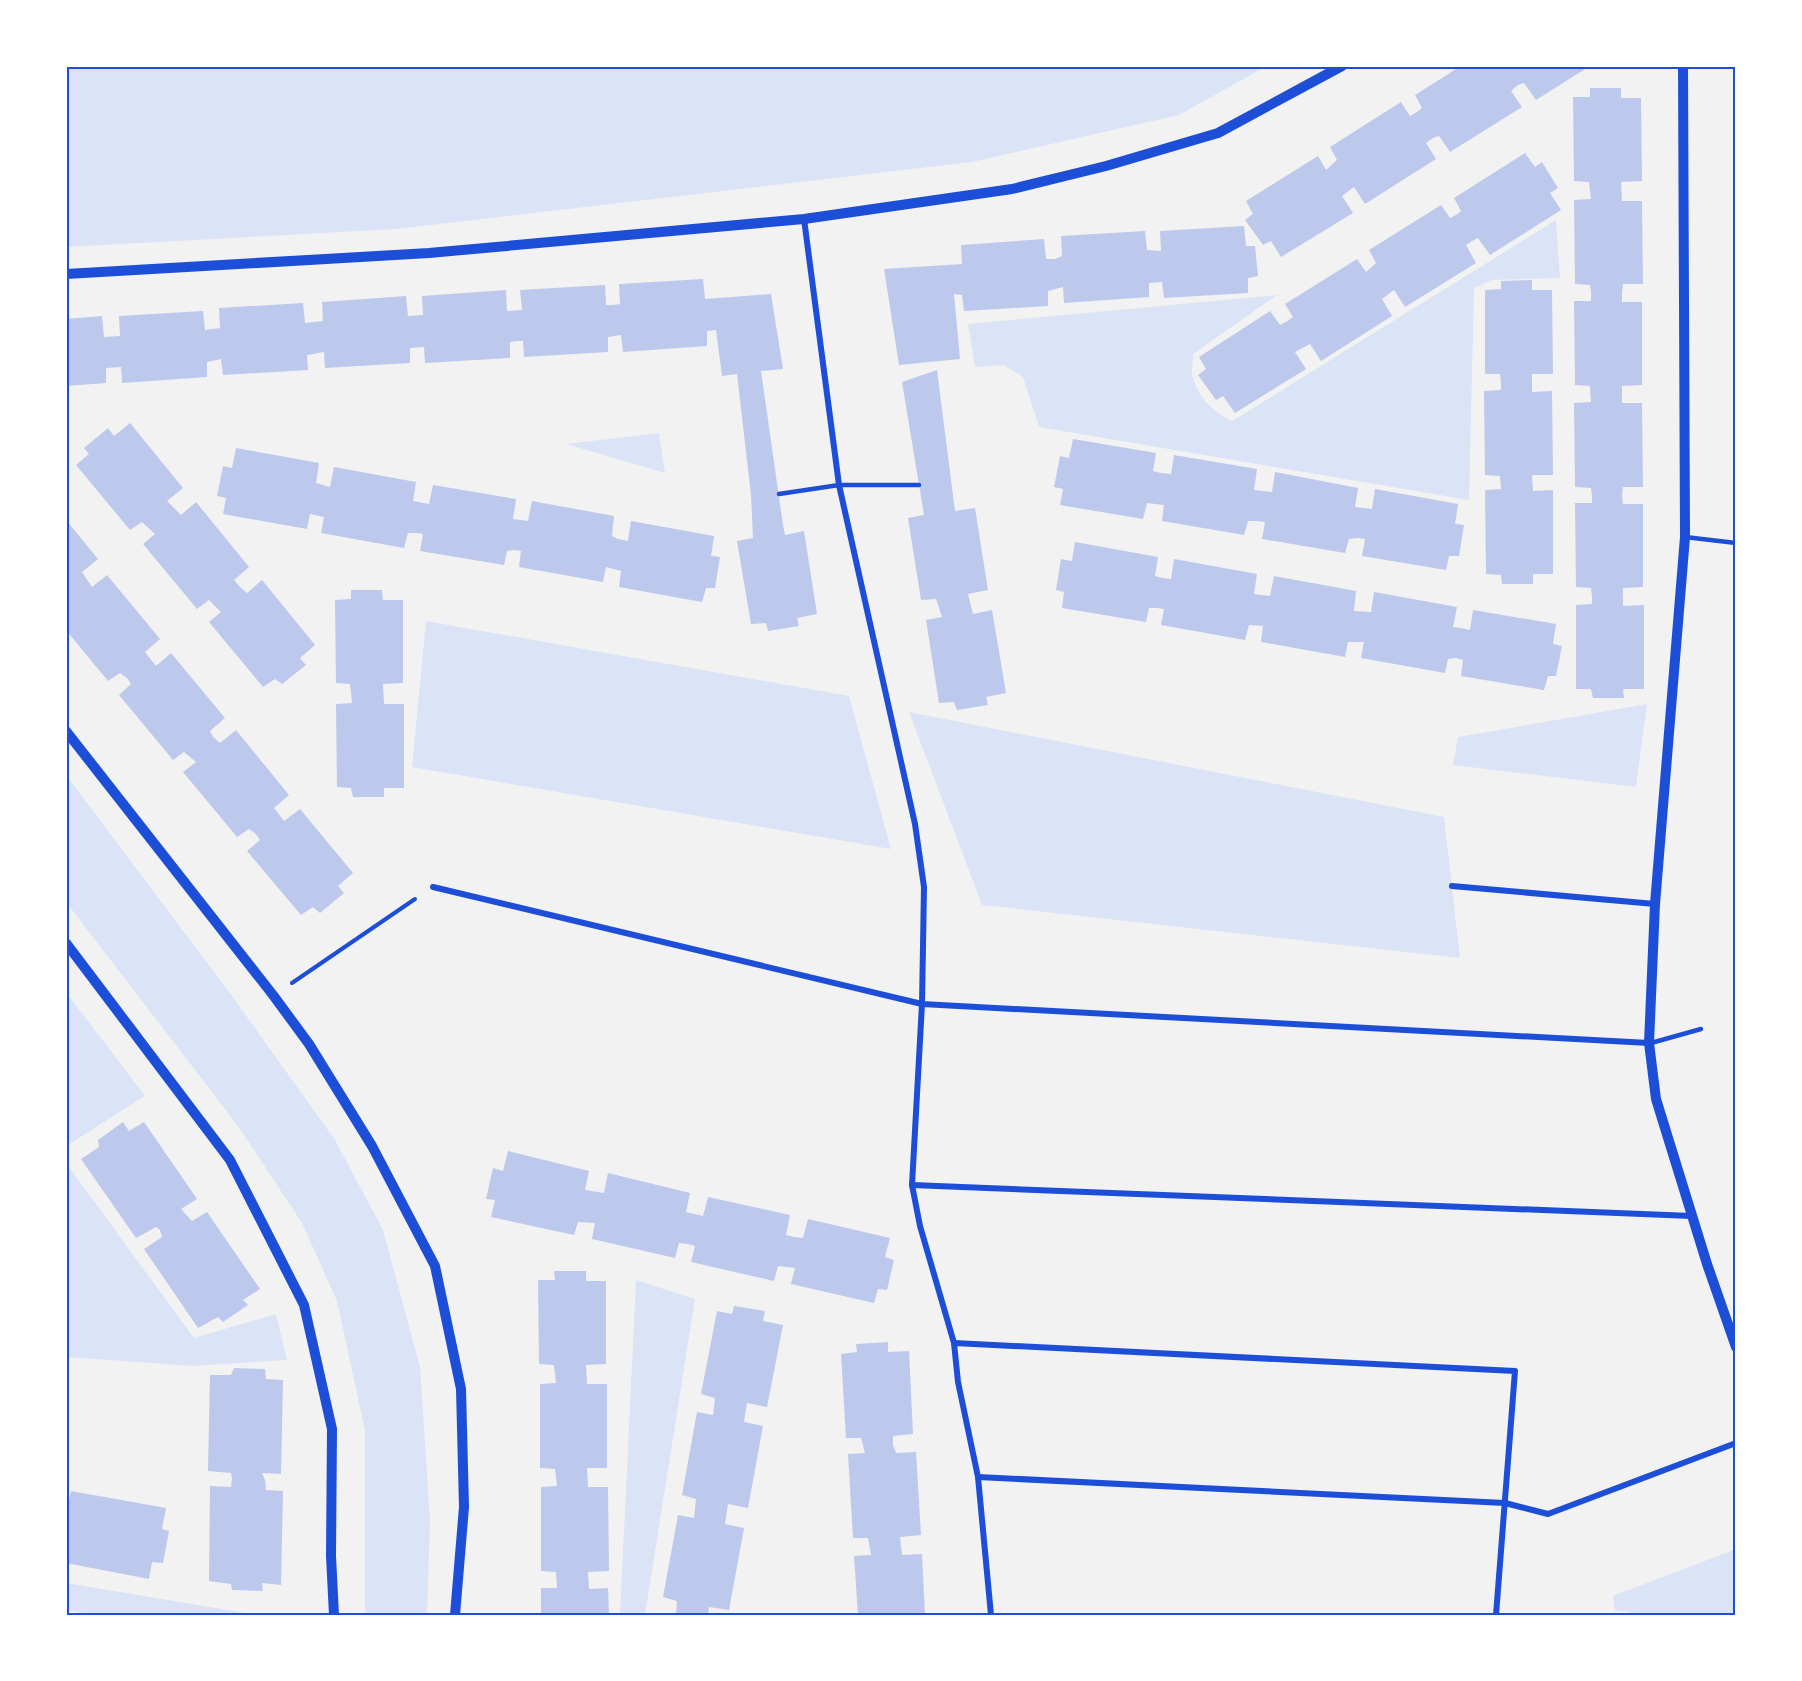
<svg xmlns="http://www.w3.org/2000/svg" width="1802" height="1681" font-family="'Asap Condensed',sans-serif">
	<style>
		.green { fill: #dbe4f7 }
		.building { fill: #bdc9ec }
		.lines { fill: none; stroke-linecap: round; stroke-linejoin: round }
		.path { stroke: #1d4ed8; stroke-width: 4 }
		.service { stroke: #1d4ed8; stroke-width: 4.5 }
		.minor { stroke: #1d4ed8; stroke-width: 6 }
		.tertiary { stroke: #1d4ed8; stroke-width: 10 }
		.neatline { fill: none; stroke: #1d4ed8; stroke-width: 2 }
	</style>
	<rect width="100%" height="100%" fill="#f2f2f2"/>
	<g class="green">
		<polygon points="66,66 1267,66 1179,115 972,162 397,229 66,247"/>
		<path d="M1556,220L1560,278L1492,280L1474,288L1469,500L1039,427L1023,377L1003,365L975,367L968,324L1277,295L1193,354C1193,360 1192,367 1192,374C1196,396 1213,412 1232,421Z"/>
		<polygon points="659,433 665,473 566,444"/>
		<polygon points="426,621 849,696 891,849 412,767"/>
		<polygon points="1647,704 1636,787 1453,765 1458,737"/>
		<polygon points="909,712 1444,817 1460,958 982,905"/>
		<polygon points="66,775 232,996 335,1140 383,1230 420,1367 430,1520 427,1615 365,1615 365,1431 337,1301 302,1223 238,1126 66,902"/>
		<polygon points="66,992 145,1096 66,1146 66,1163 194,1338 276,1314 287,1360 193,1366 66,1357"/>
		<polygon points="636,1280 695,1299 645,1615 620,1615"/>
		<polygon points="1736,1549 1736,1615 1649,1615 1615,1610 1613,1596"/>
		<polygon points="66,1583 258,1615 94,1615 66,1610"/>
	</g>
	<g class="building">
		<polygon points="1461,66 1590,66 1536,100 1524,83 1518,85 1511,91 1522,107 1450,152 1439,136 1433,138 1426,143 1436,159 1365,204 1354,187 1342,196 1353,213 1281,257 1271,241 1263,245 1245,220 1253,214 1246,201 1318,156 1326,170 1337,160 1330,147 1401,102 1410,116 1417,112 1422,108 1415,95"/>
		<polygon points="1590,88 1621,88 1621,98 1641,98 1642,181 1621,182 1622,201 1642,201 1643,284 1623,284 1622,292 1622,302 1642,302 1642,385 1622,386 1622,403 1642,403 1643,487 1623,487 1622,495 1623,504 1643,504 1643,587 1623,588 1623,606 1644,605 1644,689 1623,689 1624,698 1593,698 1591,689 1576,689 1576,605 1592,604 1592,597 1591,588 1576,587 1575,503 1592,503 1592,496 1591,488 1575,487 1574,403 1591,402 1590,386 1575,385 1574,301 1591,301 1591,292 1590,285 1575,284 1574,200 1591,199 1589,182 1574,181 1573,97 1590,97"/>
		<polygon points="1525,153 1535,167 1542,162 1558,188 1550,193 1561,210 1490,255 1478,238 1472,241 1466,245 1476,263 1405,307 1394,290 1382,299 1392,316 1321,361 1310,344 1295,352 1306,369 1235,413 1223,396 1216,400 1198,375 1206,369 1199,357 1270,311 1280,325 1286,322 1293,317 1285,304 1357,259 1366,272 1376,263 1369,250 1441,205 1450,218 1456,215 1461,211 1454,198"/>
		<polygon points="1244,226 1246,246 1255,246 1258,276 1248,278 1248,293 1164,298 1162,282 1149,283 1149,297 1064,303 1063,287 1048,291 1048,306 964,311 962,295 954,294 960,359 899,365 884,269 962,264 961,245 1044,239 1046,259 1055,259 1062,256 1061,236 1145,231 1147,250 1161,251 1160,231"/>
		<polygon points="703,279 705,299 771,294 783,369 761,371 783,525 785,535 804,531 817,614 797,618 799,626 768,631 766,623 751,624 737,541 753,538 751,495 737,374 722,376 716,330 707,331 707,346 623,352 621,335 608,337 608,352 524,357 523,341 516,341 510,342 510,358 425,363 424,347 410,348 410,363 325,368 324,352 307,355 308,370 223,375 221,359 207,362 207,377 122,383 121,367 106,368 106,383 66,386 66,319 102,316 104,337 120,336 119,316 203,311 205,330 220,328 219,308 303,303 305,323 323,321 322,302 406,296 408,316 423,315 422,296 506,290 507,311 522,310 520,290 605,285 606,305 613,305 620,304 619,284"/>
		<polygon points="1532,280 1532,290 1552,290 1553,374 1532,374 1532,392 1552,391 1553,475 1532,475 1533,491 1553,490 1553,574 1533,574 1533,584 1502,584 1501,575 1486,574 1485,490 1501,489 1500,476 1485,475 1484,391 1501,390 1501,383 1500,374 1485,374 1485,290 1501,289 1501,281"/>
		<polygon points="937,370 955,511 975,508 988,590 968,594 973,614 992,610 1006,693 986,697 988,705 957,710 954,702 939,703 926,620 942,617 936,599 921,600 908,518 924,515 902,382"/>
		<polygon points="130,423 183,488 167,501 181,515 196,502 249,567 234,580 240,587 247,593 262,580 315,645 300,658 306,665 282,684 275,679 263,687 209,622 221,612 209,600 197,609 143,544 155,534 142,522 130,530 76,465 89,454 84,448 108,428 114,436"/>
		<polygon points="1073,439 1156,453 1153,471 1161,473 1171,474 1174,455 1257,469 1254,490 1272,492 1275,472 1358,488 1355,507 1372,509 1375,489 1458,504 1455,524 1464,525 1459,556 1449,556 1446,570 1362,556 1365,539 1358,538 1349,539 1345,553 1262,539 1265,522 1257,521 1248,521 1244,535 1162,521 1164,505 1147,503 1143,519 1060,505 1063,489 1054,487 1060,456 1069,458"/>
		<polygon points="236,448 319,463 316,483 330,487 334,467 416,482 413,501 429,504 433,485 516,499 513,519 528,521 532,501 614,516 612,536 618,539 628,541 631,521 714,536 711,556 720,557 715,588 706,588 702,602 619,587 621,571 606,567 603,582 519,567 521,551 514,550 507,551 504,565 420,551 423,534 417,533 408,533 404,548 321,533 324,517 310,514 307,529 223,514 226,498 217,496 223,466 232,468"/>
		<polygon points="66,520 98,559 82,572 92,587 107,575 160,639 145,652 156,666 171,653 225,718 210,731 213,737 220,743 236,730 289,795 274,808 284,821 300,809 353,873 338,886 344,893 320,913 313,907 301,915 247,851 260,840 255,833 249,829 237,837 183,772 196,762 184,752 173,760 119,695 131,684 127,678 120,673 108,681 66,630"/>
		<polygon points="1075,542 1158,557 1155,576 1163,578 1171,579 1174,559 1257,574 1254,594 1261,595 1270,596 1274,576 1356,591 1354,611 1371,612 1374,592 1457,607 1453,627 1461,628 1470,630 1473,610 1556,624 1553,644 1562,646 1556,676 1548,676 1544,690 1461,676 1463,660 1456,658 1448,659 1445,673 1361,658 1364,642 1348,642 1345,657 1261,642 1263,626 1249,625 1245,640 1161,625 1164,609 1157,608 1149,608 1146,622 1062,608 1064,592 1056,590 1061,559 1072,561"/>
		<polygon points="351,590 382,590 383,600 403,600 403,683 383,684 384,704 404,704 404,788 384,788 384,797 353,797 351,788 337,787 336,704 352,703 350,684 336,683 335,600 351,599"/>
		<polygon points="123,1122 129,1131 144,1122 197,1199 181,1209 192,1221 207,1212 260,1289 243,1300 248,1305 223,1322 218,1317 198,1328 144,1249 162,1237 160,1230 156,1227 136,1238 81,1159 99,1147 98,1140"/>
		<polygon points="508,1151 589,1171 585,1190 604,1193 608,1173 690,1193 686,1212 703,1216 708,1197 790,1215 786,1235 794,1237 803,1238 808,1219 890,1238 885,1257 894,1260 887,1290 878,1289 874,1303 791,1284 795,1268 778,1266 774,1281 691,1262 695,1246 688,1244 679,1243 675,1258 592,1239 595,1223 578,1222 574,1235 491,1217 495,1200 486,1199 493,1168 503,1171"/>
		<polygon points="554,1271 586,1271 586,1281 606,1281 606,1364 586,1365 587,1384 607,1384 607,1468 587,1468 588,1487 608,1487 609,1571 588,1572 589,1589 608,1588 609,1615 541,1615 541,1588 557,1588 556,1572 541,1571 541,1487 557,1486 555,1469 540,1468 540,1384 556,1383 554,1365 539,1364 538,1280 555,1280"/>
		<polygon points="734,1306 765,1311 763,1321 783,1325 767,1407 747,1403 744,1422 763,1426 748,1508 728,1504 725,1524 744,1528 729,1610 709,1607 708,1615 676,1615 677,1601 663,1597 678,1515 694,1518 696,1499 682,1495 697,1412 713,1415 715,1398 701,1394 717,1311 732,1314"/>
		<polygon points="888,1342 888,1352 909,1351 913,1434 893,1436 893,1445 896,1453 916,1452 921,1535 900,1537 902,1555 922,1554 925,1615 858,1615 854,1556 871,1555 868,1538 853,1538 848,1454 865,1453 861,1438 846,1438 841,1354 857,1352 856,1344"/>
		<polygon points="234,1368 265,1369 266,1379 283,1380 281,1474 262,1473 265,1480 266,1490 283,1491 281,1585 262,1583 263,1591 232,1590 231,1584 209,1581 210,1486 231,1487 232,1479 231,1473 208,1471 210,1375 231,1375"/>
		<polygon points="71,1491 166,1508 162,1529 169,1531 163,1563 152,1562 149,1579 66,1563 66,1511"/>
	</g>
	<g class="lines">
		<polyline class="path" points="292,983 415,899"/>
		<g class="service">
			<polyline points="779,494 839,485 919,485"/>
			<polyline points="1685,537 1736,543"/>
			<polyline points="1651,1043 1701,1029"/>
		</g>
		<g class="minor">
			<polyline points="804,219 839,485 915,824 924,887 922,1004 912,1185 920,1226 954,1343 958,1382 978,1477 991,1615"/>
			<polyline points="1452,886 1655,904"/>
			<polyline points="433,887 922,1004 1649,1043"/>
			<polyline points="912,1185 1692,1216"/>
			<polyline points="954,1343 1515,1371 1496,1615"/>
			<polyline points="978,1477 1505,1503 1548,1514 1736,1443"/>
		</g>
		<g class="tertiary">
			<polyline points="1683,66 1685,537 1655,904 1649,1043 1656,1099 1707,1264 1736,1347"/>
			<polyline points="66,274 429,253 804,219 1012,189 1106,166 1218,133 1342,66"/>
			<polyline points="66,731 273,995 309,1044 372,1146 435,1266 461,1389 464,1507 455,1615"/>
			<polyline points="66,943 230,1160 304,1305 332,1429 331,1556 334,1615"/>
		</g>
	</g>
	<rect width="1802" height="1681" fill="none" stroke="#ffffff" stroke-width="135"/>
	<rect x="68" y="68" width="1666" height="1546" class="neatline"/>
</svg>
